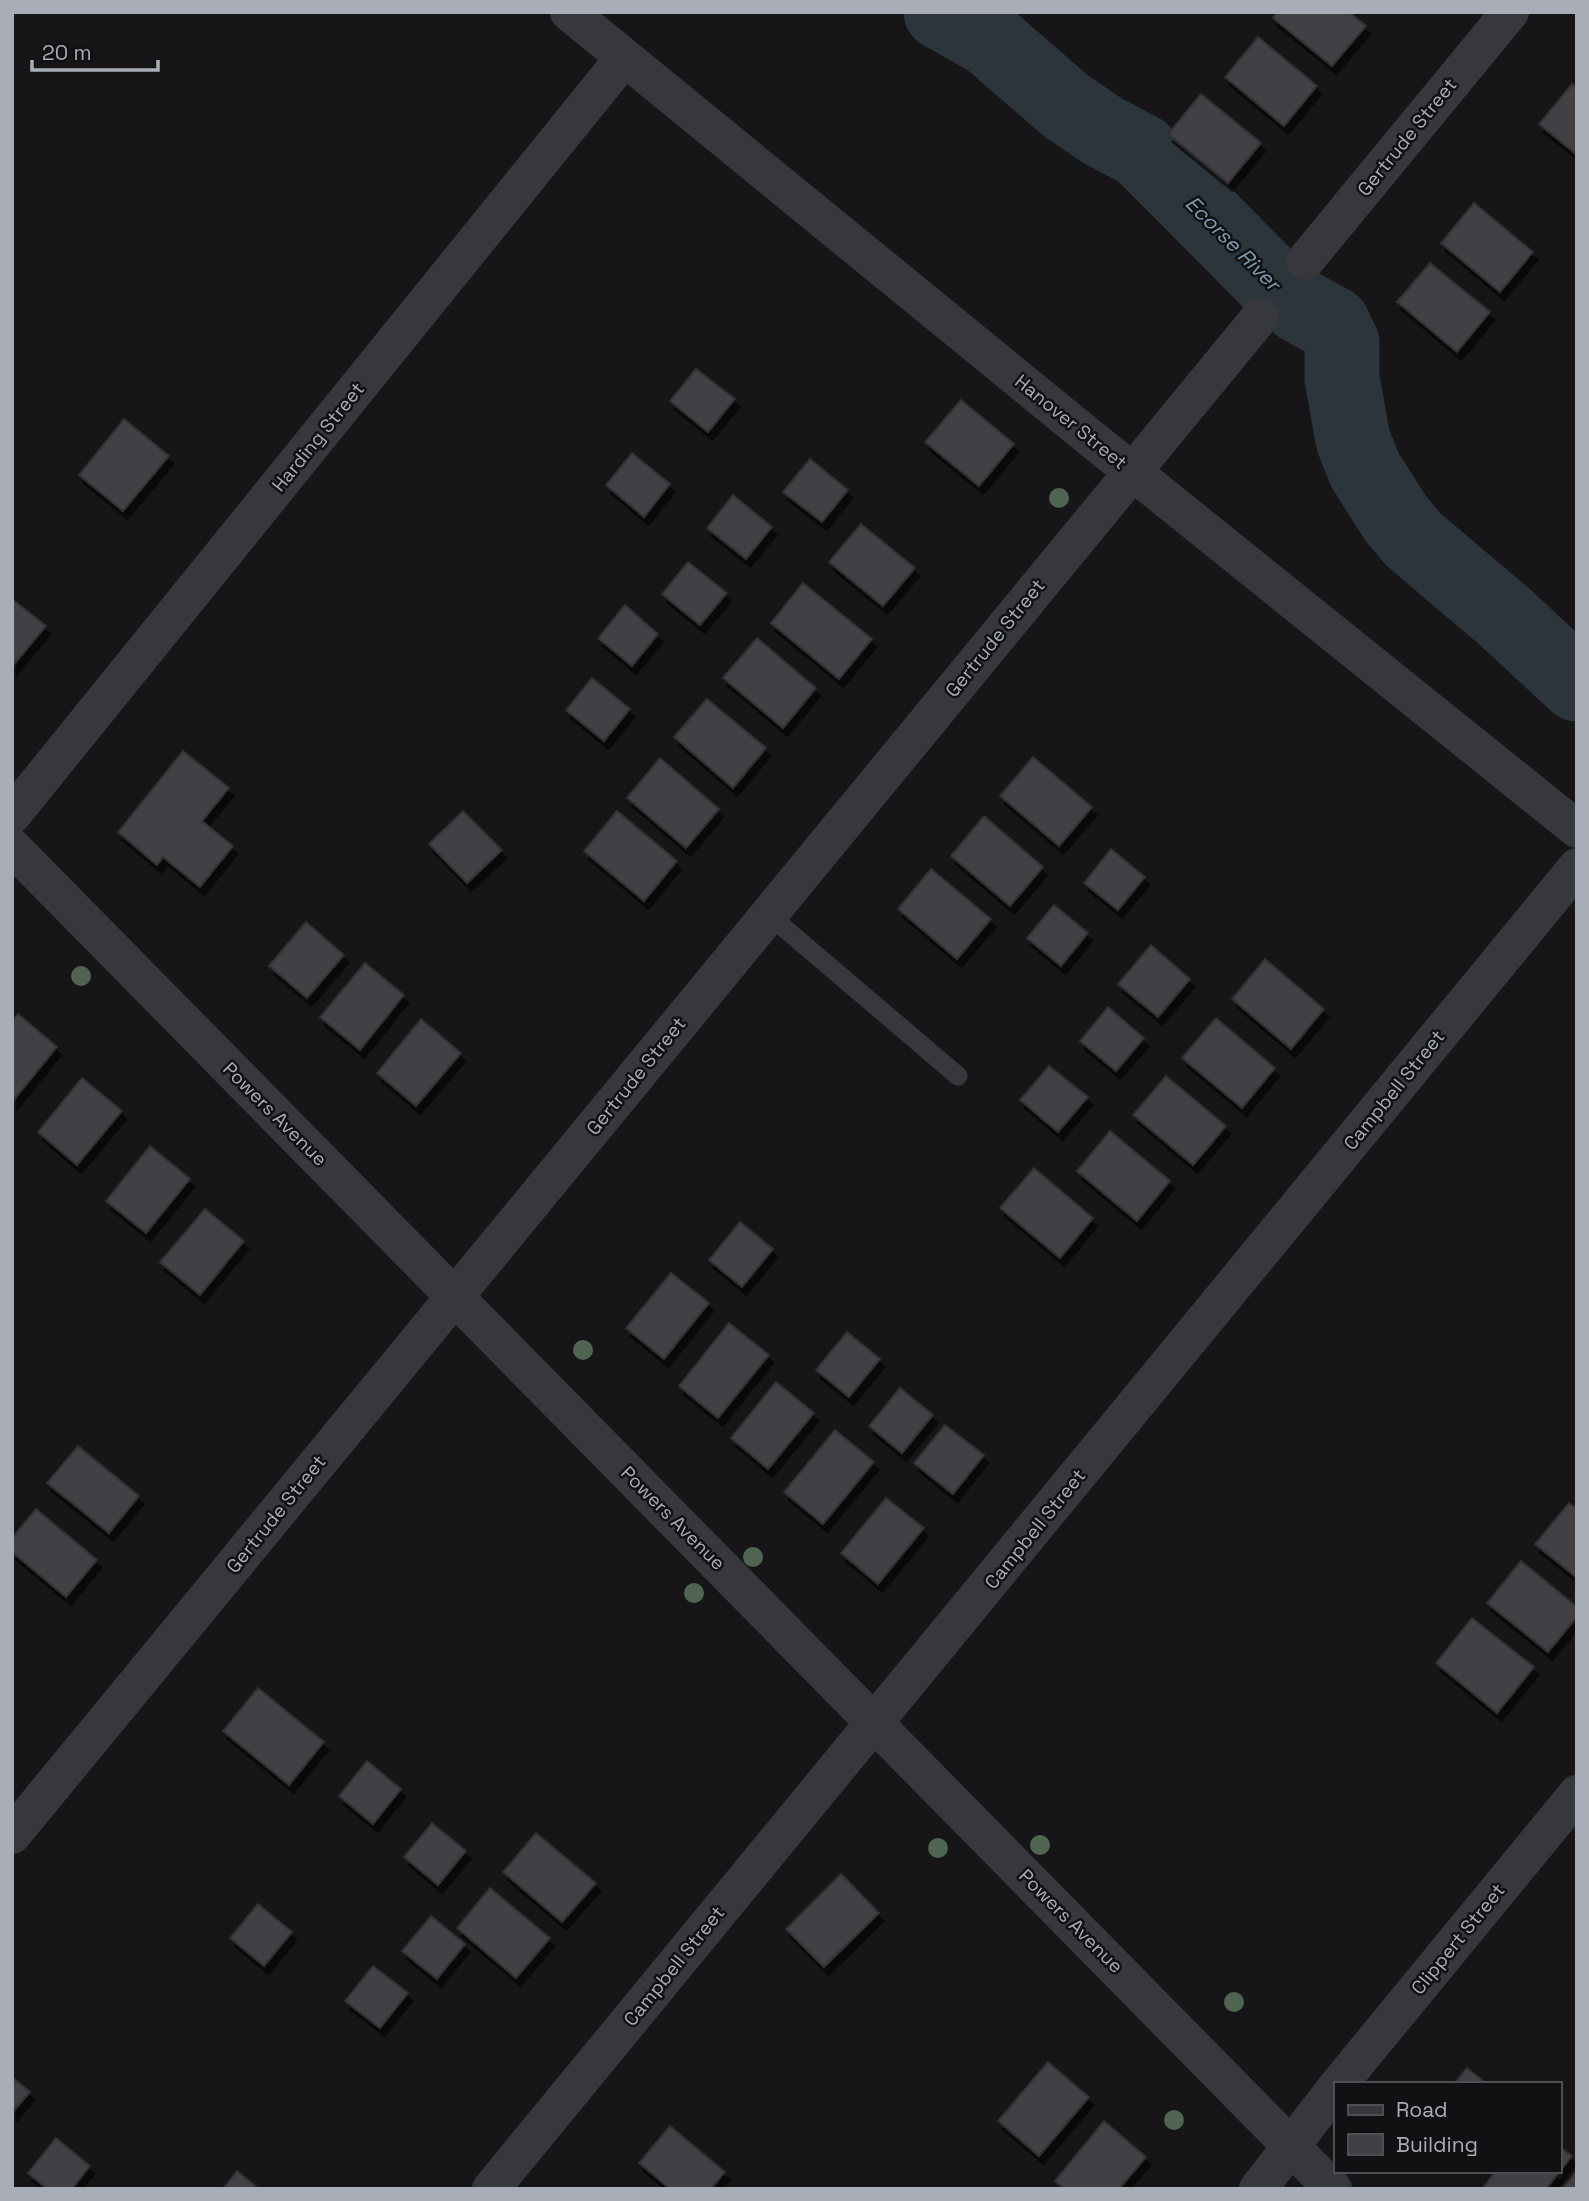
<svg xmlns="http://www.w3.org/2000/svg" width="1589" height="2201" font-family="'Space Grotesk',sans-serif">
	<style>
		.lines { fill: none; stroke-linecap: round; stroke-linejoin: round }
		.river { stroke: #2c353c; stroke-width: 75 }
		.building { fill: #404145; stroke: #303034; stroke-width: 2; filter: url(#shadow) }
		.lane { stroke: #37383d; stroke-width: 19 }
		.street { stroke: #37383d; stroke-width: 38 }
		.tree { fill: #506452 }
		.labels { text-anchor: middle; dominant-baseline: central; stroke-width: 5; stroke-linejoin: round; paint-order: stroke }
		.street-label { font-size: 19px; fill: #a8adb8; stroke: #111113 }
		.water-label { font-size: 21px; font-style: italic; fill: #7f9bb3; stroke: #111113 }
	</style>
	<defs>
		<filter id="shadow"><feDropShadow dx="4.5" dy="8" stdDeviation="0" flood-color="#0009"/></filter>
	</defs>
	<rect width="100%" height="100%" fill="#161618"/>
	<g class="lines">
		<polyline class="river" points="941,12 989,39 1065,105 1103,131 1141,151 1278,289 1300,306 1333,324 1342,343 1342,378 1353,440 1365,470 1396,519 1414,540 1506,618 1577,684"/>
	</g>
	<g class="building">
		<polygon points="1277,12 1349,12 1366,26 1332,66 1273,18"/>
		<polygon points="1258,37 1317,86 1284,126 1225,77"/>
		<polygon points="1572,84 1577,88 1577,155 1539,124"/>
		<polygon points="1201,94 1261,143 1228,183 1168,134"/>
		<polygon points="1474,203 1533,252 1500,292 1441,243"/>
		<polygon points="1430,263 1490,312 1457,352 1397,302"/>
		<polygon points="696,369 735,399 708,432 670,401"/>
		<polygon points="961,400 1014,444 979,486 925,442"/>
		<polygon points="124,419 169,456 123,511 79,475"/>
		<polygon points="632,453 670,484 644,517 606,485"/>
		<polygon points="810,459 848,490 822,522 783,492"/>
		<polygon points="733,495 772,527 746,559 707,528"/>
		<polygon points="861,524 915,568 883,606 829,562"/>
		<polygon points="688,562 727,593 700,625 662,594"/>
		<polygon points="803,583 872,639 839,679 771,623"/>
		<polygon points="12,599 46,626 12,667"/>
		<polygon points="625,605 658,634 632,666 598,638"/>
		<polygon points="757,638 816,688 783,728 723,678"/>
		<polygon points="592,678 630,709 604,741 566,710"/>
		<polygon points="707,699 766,748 733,788 674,737"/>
		<polygon points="183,751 229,788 202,821 233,846 200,887 163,857 157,865 118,832"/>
		<polygon points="1033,757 1092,807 1059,846 1000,796"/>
		<polygon points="660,758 719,809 686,848 627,798"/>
		<polygon points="463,811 502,850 467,883 429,844"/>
		<polygon points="617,811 677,861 644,901 584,851"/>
		<polygon points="984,816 1043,867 1010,906 951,856"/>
		<polygon points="1111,849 1145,877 1118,910 1084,883"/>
		<polygon points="931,869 991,919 957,959 898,909"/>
		<polygon points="1054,905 1088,933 1061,966 1027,938"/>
		<polygon points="306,922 344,955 307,998 269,966"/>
		<polygon points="1151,945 1190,979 1158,1017 1118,984"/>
		<polygon points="1265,959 1324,1009 1291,1049 1232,999"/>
		<polygon points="365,963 404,995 360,1050 320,1017"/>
		<polygon points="1108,1007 1144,1038 1116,1071 1080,1041"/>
		<polygon points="18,1014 57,1047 13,1101 12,1021"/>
		<polygon points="1216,1018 1275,1068 1242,1108 1182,1058"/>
		<polygon points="421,1019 461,1053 416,1106 377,1073"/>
		<polygon points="1049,1066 1088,1097 1058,1132 1020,1100"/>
		<polygon points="1166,1076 1226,1126 1193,1165 1133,1115"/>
		<polygon points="82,1078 122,1111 77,1165 38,1132"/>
		<polygon points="1110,1131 1170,1181 1137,1221 1077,1171"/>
		<polygon points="150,1146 190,1179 146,1233 106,1201"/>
		<polygon points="1034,1168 1093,1218 1060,1258 1000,1208"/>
		<polygon points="205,1209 244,1241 200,1295 160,1262"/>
		<polygon points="740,1222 773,1249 742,1287 709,1260"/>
		<polygon points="671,1273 709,1303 664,1359 626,1328"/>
		<polygon points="729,1323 769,1355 718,1418 679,1386"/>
		<polygon points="847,1332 880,1359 849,1397 816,1370"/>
		<polygon points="776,1382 814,1413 768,1469 731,1438"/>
		<polygon points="900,1388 933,1415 902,1453 869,1426"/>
		<polygon points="945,1425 984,1455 953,1494 914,1463"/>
		<polygon points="835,1430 874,1462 823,1524 784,1492"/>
		<polygon points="78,1446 139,1496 109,1533 47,1483"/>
		<polygon points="886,1498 924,1528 878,1584 841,1553"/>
		<polygon points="1569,1503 1577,1509 1577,1578 1535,1544"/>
		<polygon points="36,1509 97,1560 66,1597 12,1552 12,1538"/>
		<polygon points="1521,1561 1577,1607 1577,1617 1548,1652 1487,1603"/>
		<polygon points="1472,1618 1534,1667 1497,1713 1436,1663"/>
		<polygon points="258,1688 324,1742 289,1785 223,1731"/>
		<polygon points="367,1761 401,1789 373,1824 339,1796"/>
		<polygon points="432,1823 466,1851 438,1885 404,1857"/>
		<polygon points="536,1833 596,1883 562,1922 503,1872"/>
		<polygon points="841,1874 879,1913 824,1967 786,1929"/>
		<polygon points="490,1888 550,1938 516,1978 457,1928"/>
		<polygon points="258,1904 292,1932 264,1966 230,1938"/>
		<polygon points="431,1916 465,1944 437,1979 402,1951"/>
		<polygon points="373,1966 408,1993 380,2028 345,2001"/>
		<polygon points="1048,2062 1089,2097 1039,2156 998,2121"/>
		<polygon points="1467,2068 1487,2084 1454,2084"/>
		<polygon points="12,2077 30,2092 12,2113"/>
		<polygon points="1104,2121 1146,2157 1119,2189 1064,2189 1055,2181"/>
		<polygon points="670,2126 725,2172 711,2189 670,2189 639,2163"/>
		<polygon points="56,2138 90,2166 72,2189 47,2189 28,2173"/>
		<polygon points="1559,2146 1572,2156 1546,2189 1482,2189 1496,2171 1559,2171"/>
		<polygon points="237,2171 259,2189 223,2189"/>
		<polygon points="1575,2173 1577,2175 1577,2189 1562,2189"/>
	</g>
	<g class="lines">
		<polyline class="lane" points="769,915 958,1076"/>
		<g class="street">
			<polyline points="569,12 1088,436 1577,829"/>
			<polyline points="1305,261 1510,12"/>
			<polyline points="12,815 624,58"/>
			<polyline points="12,847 1333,2189"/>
			<polyline points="12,1835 1260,317"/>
			<polyline points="1339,2084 1577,1794"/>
			<polyline points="491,2189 1577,867"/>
			<polyline points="1258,2189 1335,2089"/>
		</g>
	</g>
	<g class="tree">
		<circle cx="1059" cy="498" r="10"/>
		<circle cx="81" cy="976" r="10"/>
		<circle cx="583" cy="1350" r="10"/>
		<circle cx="753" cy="1557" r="10"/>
		<circle cx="694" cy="1593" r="10"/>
		<circle cx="1040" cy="1845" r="10"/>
		<circle cx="938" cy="1848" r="10"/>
		<circle cx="1234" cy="2002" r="10"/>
		<circle cx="1174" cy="2120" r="10"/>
	</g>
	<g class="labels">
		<g class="street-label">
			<text transform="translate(1407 137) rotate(-51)">Gertrude Street</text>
			<text transform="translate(1071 422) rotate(39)">Hanover Street</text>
			<text transform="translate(318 437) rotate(-51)">Harding Street</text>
			<text transform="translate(995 638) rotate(-51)">Gertrude Street</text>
			<text transform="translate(636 1076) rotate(-51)">Gertrude Street</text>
			<text transform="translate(1394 1090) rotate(-51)">Campbell Street</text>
			<text transform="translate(275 1114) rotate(45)">Powers Avenue</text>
			<text transform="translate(276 1514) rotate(-51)">Gertrude Street</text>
			<text transform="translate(673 1518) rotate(45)">Powers Avenue</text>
			<text transform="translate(1035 1529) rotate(-51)">Campbell Street</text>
			<text transform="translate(1071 1921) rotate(45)">Powers Avenue</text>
			<text transform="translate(1458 1939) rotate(-51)">Clippert Street</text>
			<text transform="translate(674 1966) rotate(-51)">Campbell Street</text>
		</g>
		<g class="water-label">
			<text transform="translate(1233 243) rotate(45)">Ecorse River</text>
		</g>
	</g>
	<rect width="1589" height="2201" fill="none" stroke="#a8adb8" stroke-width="28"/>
	<rect x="1334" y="2082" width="228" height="91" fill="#111113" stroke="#4d4f55" stroke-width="2"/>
	<rect x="1348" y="2105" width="35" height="10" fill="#37383d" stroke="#4d4f55" stroke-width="2"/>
	<text x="1396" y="2117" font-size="21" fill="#a8adb8">Road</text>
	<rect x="1348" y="2134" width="35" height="21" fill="#404145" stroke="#4d4f55" stroke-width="2"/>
	<text x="1396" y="2152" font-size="21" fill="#a8adb8">Building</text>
	<path d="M32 60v10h126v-10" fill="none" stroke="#a8adb8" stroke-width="3.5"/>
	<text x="42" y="60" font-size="21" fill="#a8adb8" stroke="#111113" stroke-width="5" paint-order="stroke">20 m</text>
</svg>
